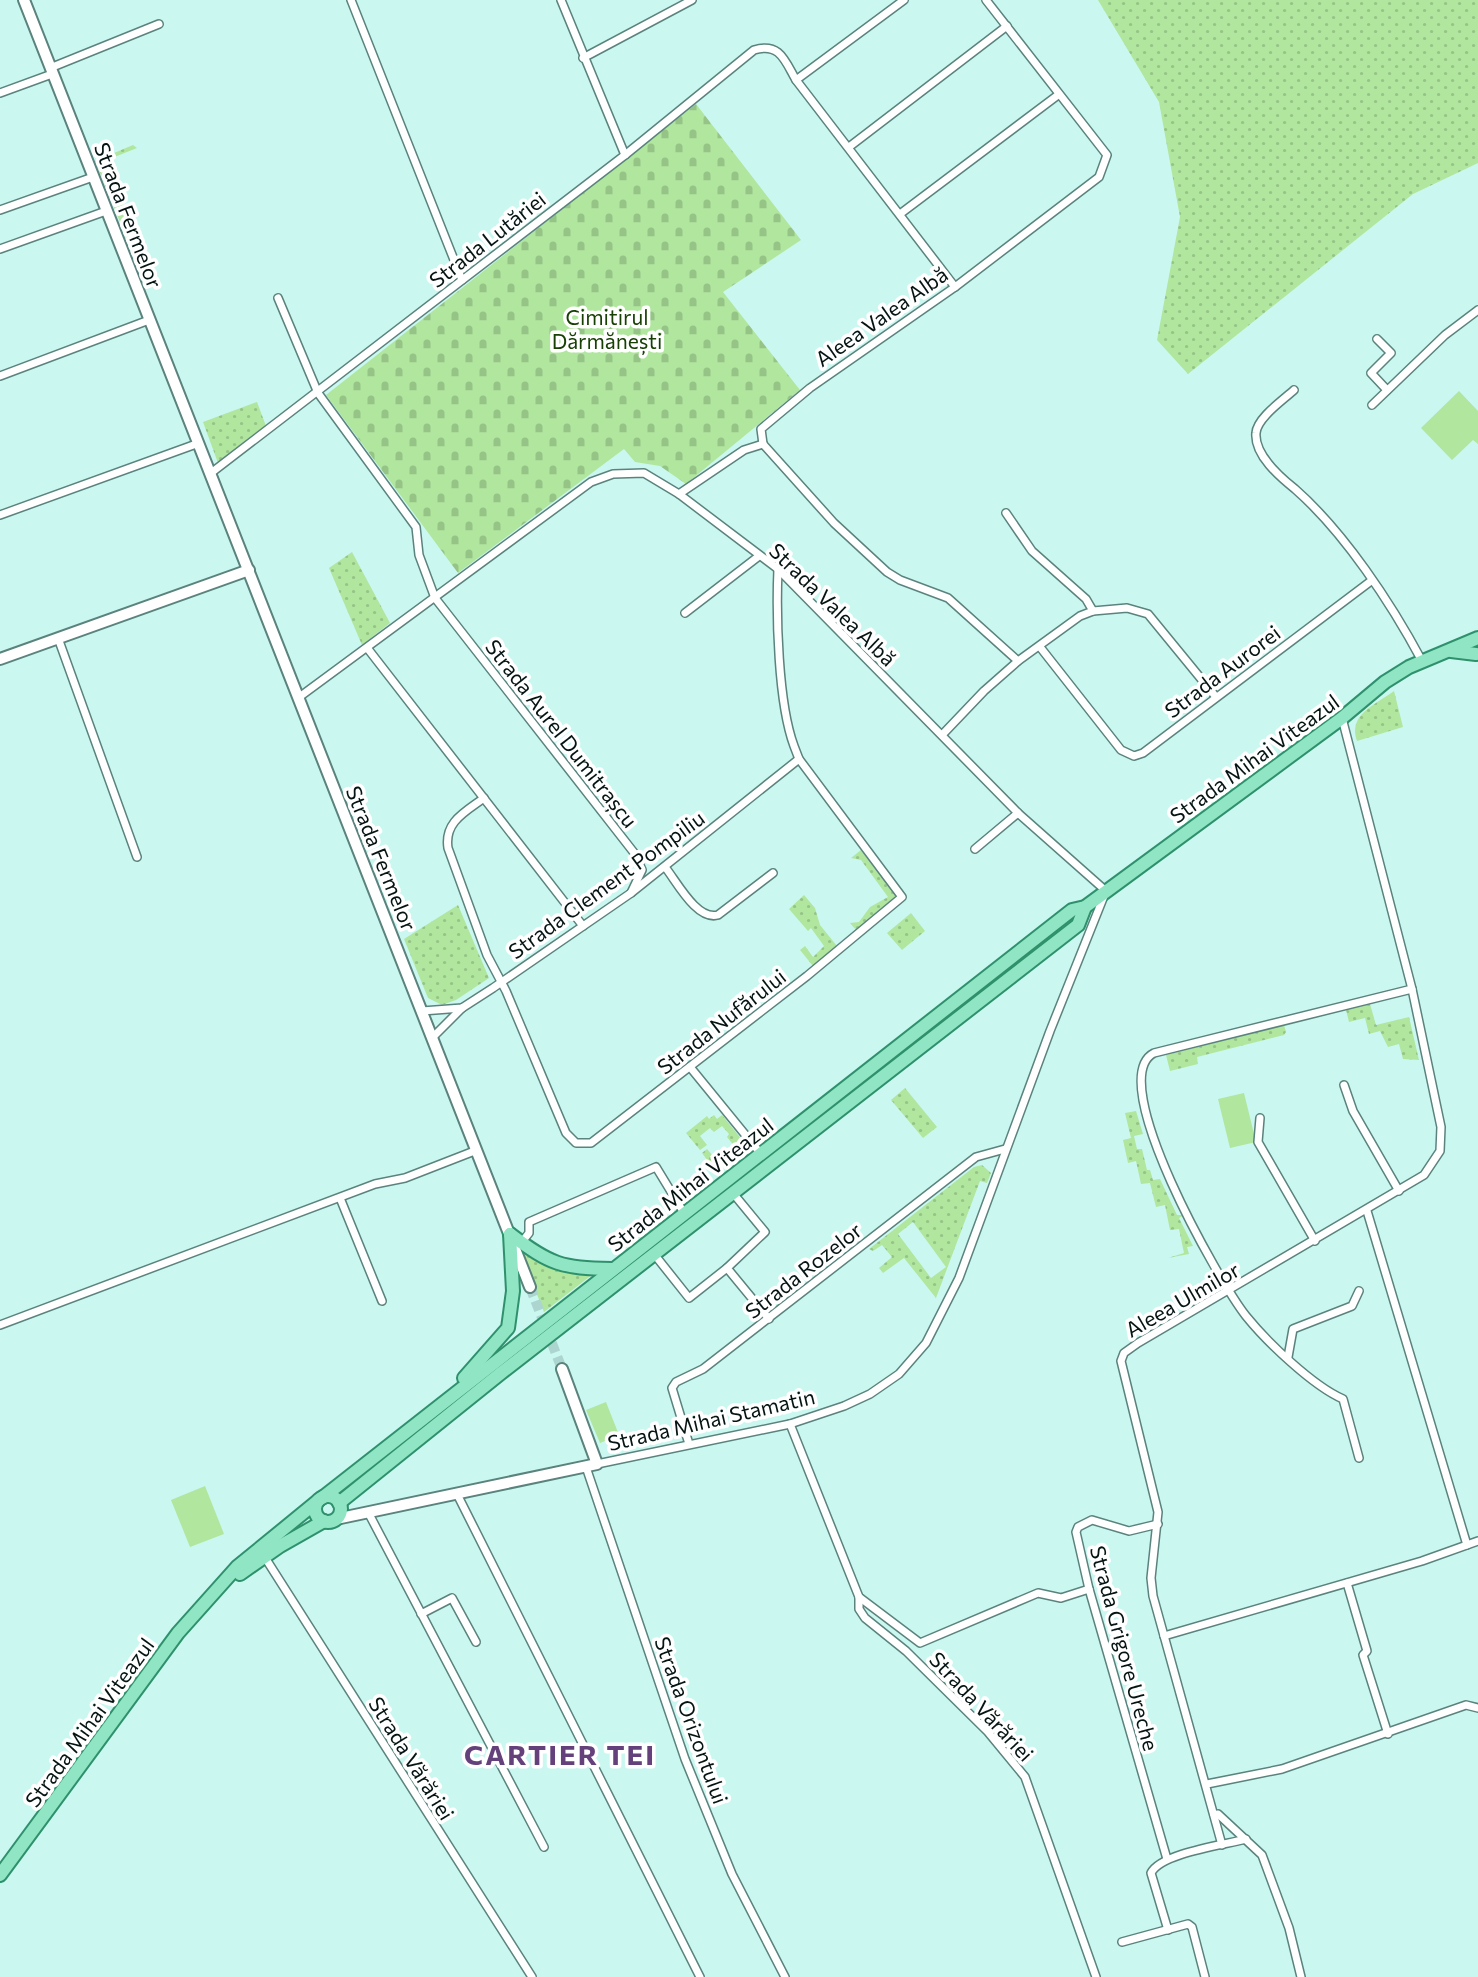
<svg xmlns="http://www.w3.org/2000/svg" width="1478" height="1977" font-family="Commissioner,sans-serif">
	<style>
		.grass { fill: url(#grass-dots); fill-rule: evenodd }
		.cemetery { fill: url(#cemetery-stones) }
		.pitch { fill: #b0e69e }
		.lines { fill: none; stroke-linecap: round; stroke-linejoin: round }
		.secondary-tunnel { stroke: #add5d0; stroke-width: 10; stroke-dasharray: 10 5; stroke-linecap: butt }
		.street-casing { stroke: #5b837e; stroke-width: 10 }
		.secondary-casing { stroke: #5b837e; stroke-width: 14 }
		.primary-casing { stroke: #2f916c; stroke-width: 16 }
		.street { stroke: #fff; stroke-width: 7 }
		.secondary { stroke: #fff; stroke-width: 10 }
		.primary { stroke: #90e5c4; stroke-width: 12 }
		.labels { text-anchor: middle; dominant-baseline: central; stroke-width: 7; stroke-linejoin: round; paint-order: stroke }
		.street-label { font-size: 21px; fill: #051413; stroke: #fff }
		.park-label { font-size: 21px; fill: #184005; stroke: #fff }
		.district-label { font-size: 28px; font-weight: bold; letter-spacing: 2px; fill: #65417b; stroke: #fff }
	</style>
	<defs>
		<pattern id="grass-dots" width="8" height="8" patternUnits="userSpaceOnUse" patternTransform="scale(1.75)"><rect width="8" height="8" fill="#b0e69e"/><path d="M2 2h.1M6 6h.1" fill="none" stroke="#96c487" stroke-width="1.8" stroke-linecap="round"/></pattern>
		<pattern id="cemetery-stones" width="16" height="16" patternUnits="userSpaceOnUse" patternTransform="scale(1.75)"><rect width="16" height="16" fill="#b0e69e"/><path d="M2 7V4a2 2 0 0 1 4 0v3zM10 15v-3a2 2 0 0 1 4 0v3z" fill="#96c487"/></pattern>
	</defs>
	<rect width="100%" height="100%" fill="#cbf7f1"/>
	<g class="grass">
		<polygon points="1098,0 1478,0 1478,163 1413,194 1188,374 1157,340 1180,217 1159,102"/>
		<polygon points="133,145 137,148 112,158 114,165 108,168 143,252 138,256 134,256 95,161"/>
		<polygon points="257,402 266,426 218,463 203,422"/>
		<polygon points="352,552 390,623 362,645 329,568"/>
		<path d="M1394,691L1403,727L1357,741C1348,714 1374,706 1394,691Z"/>
		<polygon points="861,850 896,896 857,931 850,923 859,922 870,907 888,897 861,860 851,858"/>
		<polygon points="804,895 815,908 820,925 837,946 813,966 800,950 805,946 813,957 824,946 811,928 808,931 789,909"/>
		<polygon points="458,905 489,978 456,1000 442,1005 428,998 404,939"/>
		<polygon points="911,913 925,931 902,950 887,933"/>
		<polygon points="1370,1004 1376,1025 1409,1017 1419,1060 1403,1059 1399,1044 1388,1047 1380,1031 1369,1034 1365,1018 1349,1022 1346,1010"/>
		<polygon points="1284,1025 1286,1032 1284,1035 1197,1057 1198,1064 1170,1071 1166,1055"/>
		<polygon points="905,1088 937,1127 923,1138 891,1100"/>
		<polygon points="1136,1111 1143,1134 1134,1136 1137,1149 1142,1149 1147,1170 1150,1170 1153,1180 1160,1179 1177,1215 1184,1215 1179,1218 1193,1246 1187,1247 1189,1254 1168,1258 1184,1253 1179,1229 1170,1230 1165,1205 1156,1207 1150,1183 1141,1184 1136,1161 1128,1163 1123,1140 1131,1138 1125,1113"/>
		<polygon points="714,1115 717,1119 722,1115 747,1146 716,1172 702,1153 707,1149 715,1158 721,1153 724,1156 735,1147 727,1137 729,1134 722,1126 714,1132 710,1128 700,1136 707,1145 700,1150 686,1133 707,1116 709,1119"/>
		<path d="M982,1165L991,1173L987,1183L980,1181L936,1298L904,1258L883,1273L879,1268L892,1257L882,1245L873,1251L869,1249L974,1167ZM913,1222L946,1267L931,1278L898,1234Z"/>
		<polygon points="525,1251 547,1266 593,1274 544,1312 521,1254"/>
	</g>
	<polygon class="cemetery" points="696,104 801,240 723,292 800,390 686,484 660,466 635,462 624,449 458,573 326,395"/>
	<g class="pitch">
		<polygon points="1459,391 1478,411 1478,444 1473,440 1452,460 1421,428"/>
		<polygon points="1244,1093 1256,1142 1230,1148 1218,1099"/>
		<polygon points="606,1402 619,1435 600,1443 586,1410"/>
		<polygon points="205,1486 224,1534 190,1547 171,1500"/>
	</g>
	<g class="lines">
		<polyline class="secondary-tunnel" points="530,1287 562,1369"/>
		<defs>
			<g id="street">
				<polyline points="351,0 462,280"/>
				<polyline points="561,0 625,155"/>
				<polyline points="583,58 692,0"/>
				<polyline points="50,68 159,24"/>
				<polyline points="796,80 904,0"/>
				<polyline points="0,93 52,74"/>
				<polyline points="849,147 1007,26"/>
				<polyline points="0,210 93,177"/>
				<polyline points="900,214 1058,95"/>
				<polyline points="0,249 106,211"/>
				<polyline points="278,298 318,393 416,527 419,555 435,598 635,854 642,870 631,893"/>
				<polyline points="1377,339 1391,353 1371,373 1387,390"/>
				<polyline points="0,376 149,320"/>
				<path d="M1294,390C1283,400 1257,418 1256,433C1254,455 1280,477 1295,489C1344,532 1391,603 1422,661"/>
				<polyline points="1372,405 1445,335 1478,310"/>
				<polyline points="763,444 761,429 810,388 955,287 1099,177 1107,155 986,0"/>
				<polyline points="763,444 834,523 887,572 900,580 948,598 1018,661"/>
				<path d="M211,473L625,155L754,50C780,42 785,61 796,80L955,287"/>
				<polyline points="679,494 744,450 763,444"/>
				<polyline points="1006,513 1032,551 1086,599 1093,611"/>
				<polyline points="0,515 199,443"/>
				<polyline points="685,613 759,556"/>
				<polyline points="58,638 137,857"/>
				<polyline points="1040,647 1121,750 1134,756 1143,753 1371,581"/>
				<polyline points="368,649 583,926"/>
				<polyline points="298,698 591,482 613,474 644,473 679,494 778,569 1018,813 1106,891 1050,1031 959,1278 926,1343 899,1374 870,1394 844,1406 790,1424 597,1464"/>
				<polyline points="942,735 984,691 1018,661 1080,616 1093,611 1127,608 1148,614 1216,697"/>
				<path d="M484,798C465,812 444,822 448,848L487,955L506,991L566,1133L576,1143H591L807,976L902,897L799,759L794,746C778,703 776,615 778,569"/>
				<polyline points="975,849 1018,813"/>
				<path d="M665,867C677,882 697,921 718,915L773,873"/>
				<polyline points="422,1011 462,1008 493,988 631,893 799,759"/>
				<polyline points="433,1037 462,1008"/>
				<polyline points="690,1067 761,1154"/>
				<polyline points="1344,1085 1353,1111 1399,1191"/>
				<polyline points="1260,1118 1258,1142 1315,1241"/>
				<polyline points="732,1192 765,1232 727,1268 769,1319"/>
				<polyline points="340,1198 382,1301"/>
				<polyline points="1367,1211 1467,1545"/>
				<polyline points="521,1243 529,1233 529,1222 656,1167 684,1213"/>
				<polyline points="654,1254 689,1298 727,1268"/>
				<polyline points="0,1325 375,1184 405,1178 477,1150"/>
				<polyline points="1288,1357 1293,1329 1352,1306 1359,1291"/>
				<polyline points="790,1424 859,1597 920,1643 1038,1593 1061,1598 1089,1589"/>
				<polyline points="689,1444 672,1388 676,1382 703,1369 976,1157 1005,1149"/>
				<path d="M1359,1458L1343,1399C1313,1386 1267,1342 1246,1316C1220,1283 1103,1079 1154,1053L1412,989"/>
				<polyline points="586,1467 685,1759 732,1874 785,1977"/>
				<polyline points="458,1496 700,1977"/>
				<polyline points="369,1514 544,1847"/>
				<polyline points="1158,1524 1129,1531 1092,1520 1078,1527 1076,1532 1089,1589 1167,1859"/>
				<polyline points="264,1556 532,1977"/>
				<polyline points="1347,1583 1367,1651 1363,1655 1388,1734"/>
				<polyline points="859,1597 859,1609 865,1618 906,1651 988,1732 1025,1777 1096,1977"/>
				<polyline points="421,1614 452,1598 476,1642"/>
				<polyline points="1164,1636 1422,1561 1478,1541"/>
				<polyline points="1207,1784 1282,1769 1466,1705 1478,1708"/>
				<polyline points="1214,1815 1218,1814 1262,1855 1289,1928 1301,1977"/>
				<polyline points="1222,1845 1153,1596 1151,1578 1158,1512 1121,1361 1124,1353 1138,1343 1424,1175 1440,1151 1441,1127 1412,989 1342,718"/>
				<path d="M1168,1930L1151,1873C1161,1853 1224,1845 1246,1839"/>
				<polyline points="1122,1942 1188,1924 1192,1927 1205,1977"/>
			</g>
			<g id="secondary">
				<polyline points="24,0 530,1287"/>
				<polyline points="0,659 249,570"/>
				<polyline points="336,1519 597,1464 562,1369"/>
			</g>
			<g id="primary">
				<polyline points="1451,651 1476,654"/>
				<path d="M510,1234C551,1265 561,1268 612,1269"/>
				<polyline points="464,1378 508,1328 513,1291 510,1234"/>
				<circle cx="328" cy="1509" r="13"/>
				<polyline points="322,1498 1072,910 1085,907 1342,718 1385,682 1409,667 1478,638"/>
				<polyline points="339,1503 501,1373 1078,925 1085,907"/>
				<polyline points="240,1574 280,1546 324,1521"/>
				<polyline points="0,1875 178,1633 237,1567 319,1500"/>
			</g>
		</defs>
		<use href="#street" class="street-casing"/>
		<use href="#secondary" class="secondary-casing"/>
		<use href="#primary" class="primary-casing"/>
		<use href="#street" class="street"/>
		<use href="#secondary" class="secondary"/>
		<use href="#primary" class="primary"/>
	</g>
	<g class="labels">
		<g class="street-label">
			<text transform="translate(129 215) rotate(69)">Strada Fermelor</text>
			<text transform="translate(487 239) rotate(-38)">Strada Lutăriei</text>
			<text transform="translate(881 316) rotate(-35)">Aleea Valea Albă</text>
			<text transform="translate(833 604) rotate(44)">Strada Valea Albă</text>
			<text transform="translate(1222 671) rotate(-37)">Strada Aurorei</text>
			<text transform="translate(562 733) rotate(52)">Strada Aurel Dumitrașcu</text>
			<text transform="translate(1254 758) rotate(-36)">Strada Mihai Viteazul</text>
			<text transform="translate(382 858) rotate(68)">Strada Fermelor</text>
			<text transform="translate(606 884) rotate(-36)">Strada Clement Pompiliu</text>
			<text transform="translate(721 1021) rotate(-38)">Strada Nufărului</text>
			<text transform="translate(690 1184) rotate(-38)">Strada Mihai Viteazul</text>
			<text transform="translate(803 1270) rotate(-38)">Strada Rozelor</text>
			<text transform="translate(1182 1299) rotate(-30)">Aleea Ulmilor</text>
			<text transform="translate(711 1419) rotate(-13)">Strada Mihai Stamatin</text>
			<text transform="translate(1125 1648) rotate(75)">Strada Grigore Ureche</text>
			<text transform="translate(982 1706) rotate(47)">Strada Vărăriei</text>
			<text transform="translate(692 1720) rotate(70)">Strada Orizontului</text>
			<text transform="translate(89 1722) rotate(-54)">Strada Mihai Viteazul</text>
			<text transform="translate(412 1758) rotate(58)">Strada Vărăriei</text>
		</g>
		<g class="park-label">
			<text x="607" y="316">Cimitirul<tspan x="607" dy="24">Dărmănești</tspan></text>
		</g>
		<g class="district-label">
			<text x="560" y="1754">CARTIER TEI</text>
		</g>
	</g>
</svg>
